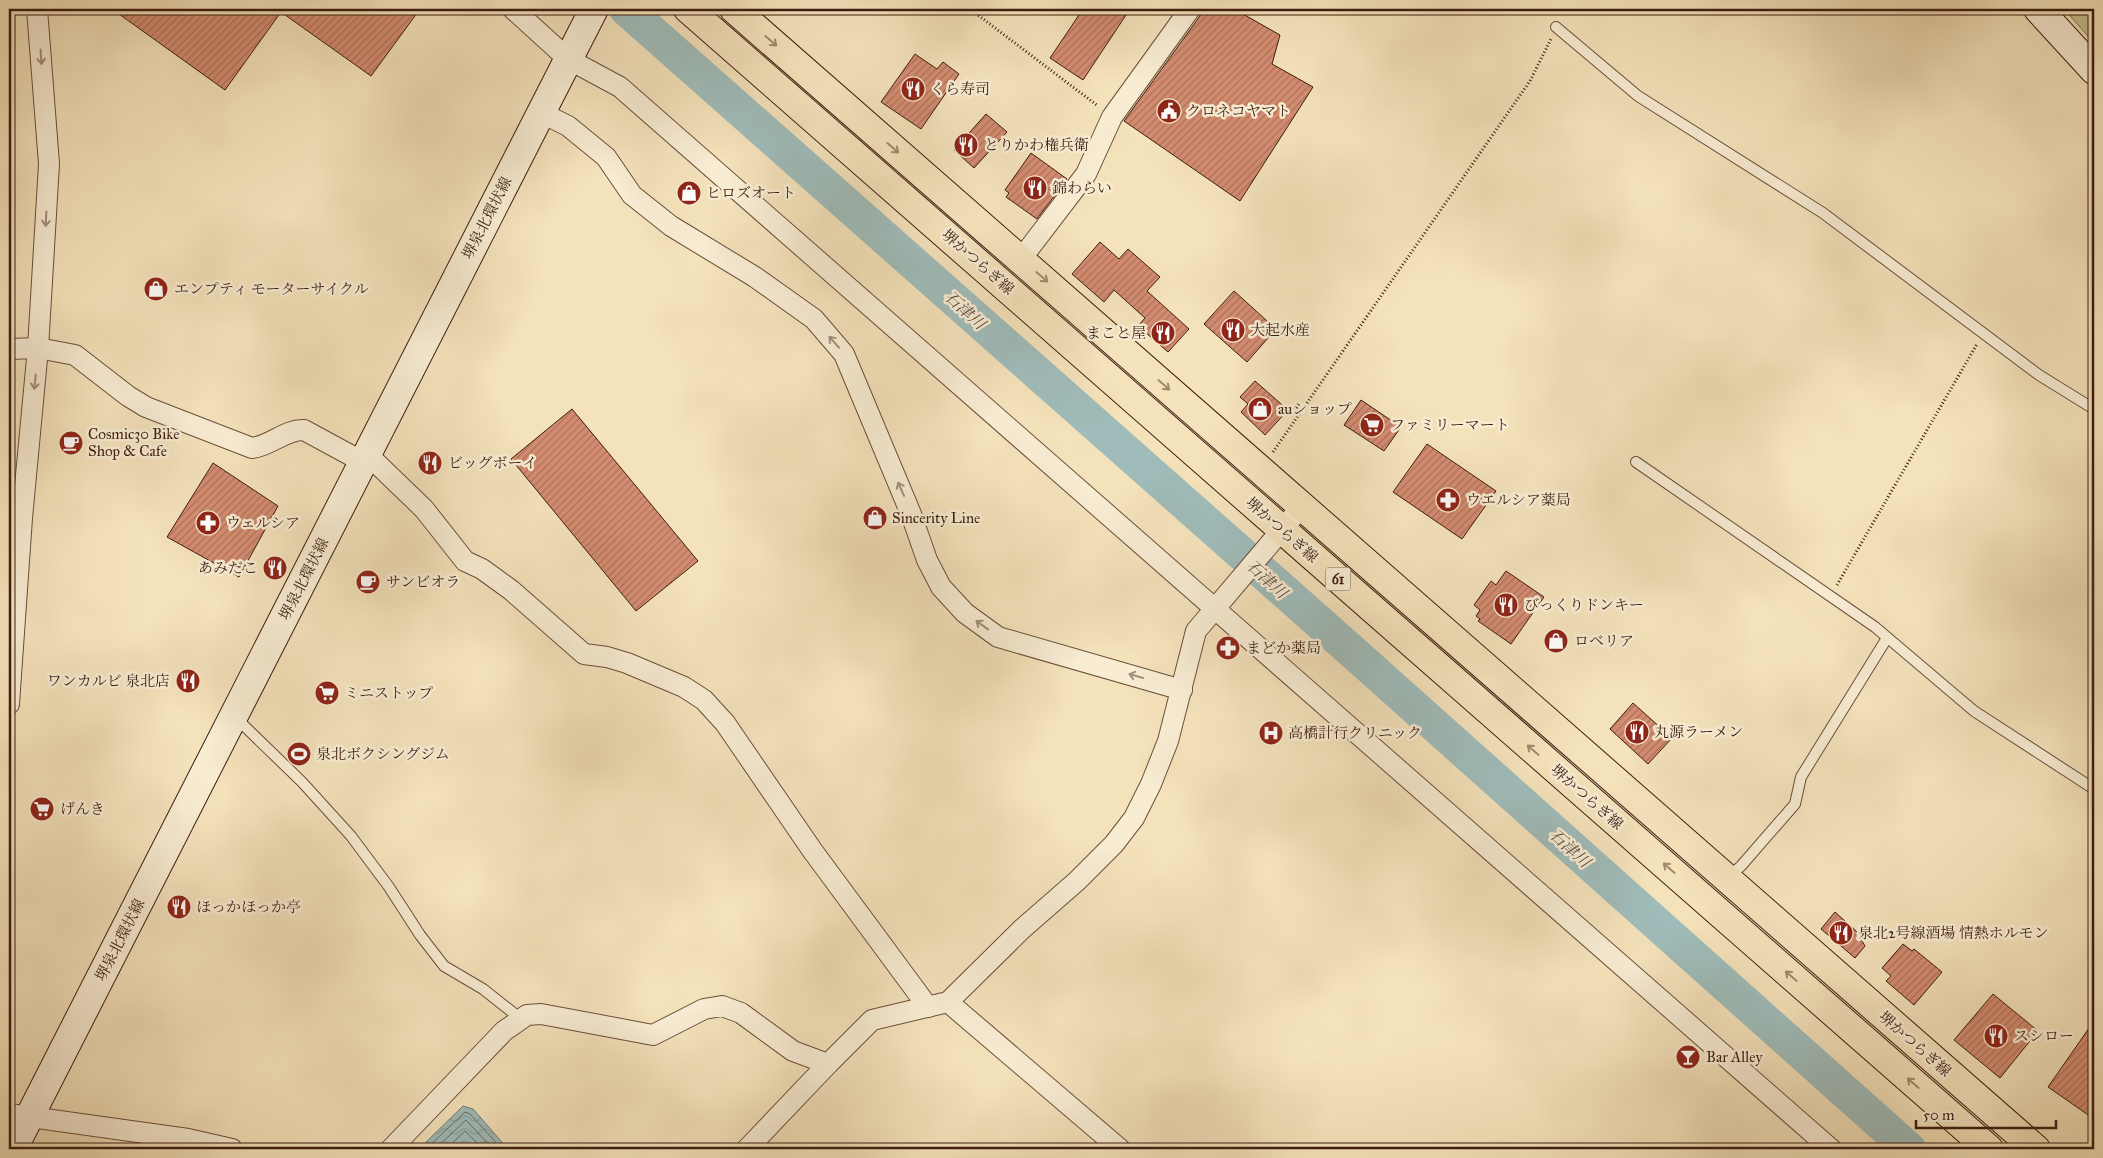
<svg xmlns="http://www.w3.org/2000/svg" width="2103" height="1158" font-family="'IM FELL Great Primer','Noto Serif JP',serif">
	<style>
		.park { fill: #c4c08b; stroke: #806e4e }
		.water { fill: url(#water-waves); stroke: #777c76 }
		.lines { fill: none; stroke-linecap: round; stroke-linejoin: round }
		.shore { stroke: #6e6c65; stroke-width: 1 }
		.river { stroke: #9fbcba; stroke-width: 34 }
		.building { fill: url(#building-hatch); stroke: #3c1c10 }
		.lane-casing { stroke: #6a4e3b; stroke-width: 12 }
		.street-casing { stroke: #6a4e3b; stroke-width: 22 }
		.secondary-casing { stroke: #3c1c10; stroke-width: 30 }
		.primary-casing { stroke: #3c1c10; stroke-width: 30 }
		.path { stroke: #3c1c10; stroke-width: 3; stroke-dasharray: 1 2.5; stroke-linecap: butt }
		.lane { stroke: #f8ecd3; stroke-width: 10 }
		.street { stroke: #f8ecd3; stroke-width: 20 }
		.secondary { stroke: #f8ecd3; stroke-width: 28 }
		.primary { stroke: #f4e2bb; stroke-width: 28 }
		.oneway { stroke: #a1896e }
		.oneway2 { stroke: #a38e7b }
		.labels { text-anchor: middle; dominant-baseline: central; stroke-width: 5; stroke-linejoin: round; paint-order: stroke }
		.shield { fill: #f8ecd3; stroke: #745a4a; stroke-width: 1 }
		.shield-label { font-size: 14px; font-weight: bold; fill: #3c1c10 }
		.poi-label { font-size: 15px; fill: #3c1c10; stroke: #f8ecd3; text-anchor: start }
		.street-label { font-size: 15px; fill: #3c1c10; stroke: #f8ecd3 }
		.water-label { font-size: 16px; font-style: italic; fill: #5a4c43; stroke: #f8ecd3 }
	</style>
	<defs>
		<pattern id="water-waves" width="16" height="10" patternUnits="userSpaceOnUse" patternTransform="scale(1.25)"><rect width="16" height="10" fill="#9fbcba"/><path d="M0 5q4-4 8 0t8 0" fill="none" stroke="#8aa19f"/></pattern>
		<pattern id="building-hatch" width="6" height="6" patternUnits="userSpaceOnUse" patternTransform="scale(1.25)"><rect width="6" height="6" fill="#d48c71"/><path d="M-1 1l2-2M0 6l6-6M5 7l2-2" fill="none" stroke="#ad725b"/></pattern>
	</defs>
	<rect width="100%" height="100%" fill="#f4e2bb"/>
	<filter id="stains"><feTurbulence type="fractalNoise" baseFrequency=".004" numOctaves="4"/><feColorMatrix values="0 0 0 0 .2 0 0 0 0 .09 0 0 0 0 .02 0 0 0 .5 -.17"/></filter>
	<radialGradient id="worn" r=".72"><stop offset=".6" stop-color="#630" stop-opacity="0"/><stop offset="1" stop-color="#630" stop-opacity=".3"/></radialGradient>
	<polygon class="park" points="2064,9 2094,9 2094,43"/>
	<polygon class="water" points="463,1106 473,1109 508,1149 419,1149"/>
	<g class="lines">
		<g class="shore">
			<polyline points="426,1149 465,1112 470,1114 502,1149"/>
			<polyline points="435,1149 466,1120 493,1149"/>
			<polyline points="446,1149 465,1131 483,1149"/>
		</g>
		<polyline class="river" points="626,9 1346,646 1909,1149"/>
	</g>
	<g class="building">
		<polygon points="112,9 420,9 371,76 281,12 225,90"/>
		<polygon points="1083,9 1130,9 1083,80 1050,58"/>
		<polygon points="1202,9 1234,9 1280,35 1272,64 1313,87 1240,201 1124,121 1200,16"/>
		<polygon points="915,54 937,69 943,62 959,74 921,129 881,102"/>
		<polygon points="986,114 1007,132 974,168 954,150"/>
		<polygon points="1031,153 1067,179 1037,219 1006,197 1009,193 1005,190"/>
		<polygon points="1100,242 1119,259 1128,249 1160,277 1147,291 1189,329 1168,352 1138,326 1145,318 1114,290 1104,302 1072,274"/>
		<polygon points="1234,291 1276,329 1247,362 1204,324"/>
		<polygon points="1255,381 1288,410 1265,435 1241,412 1248,404 1240,397"/>
		<polygon points="1361,400 1401,427 1384,451 1344,425"/>
		<polygon points="572,409 698,561 636,611 511,459"/>
		<polygon points="1427,444 1496,491 1462,539 1393,492"/>
		<polygon points="213,463 278,506 239,577 167,537"/>
		<polygon points="1506,571 1544,597 1511,644 1478,621 1480,619 1476,616 1480,610 1474,605 1491,581 1496,585"/>
		<polygon points="1633,703 1672,738 1648,764 1610,729"/>
		<polygon points="1835,912 1856,931 1865,946 1855,958 1821,929"/>
		<polygon points="1903,944 1912,951 1914,949 1942,972 1914,1005 1886,981 1891,976 1882,968"/>
		<polygon points="1993,994 2038,1031 2000,1078 1954,1040"/>
		<polygon points="2094,1021 2094,1119 2048,1087"/>
	</g>
	<g class="lines">
		<defs>
			<g id="lane">
				<polyline points="1556,27 1638,96 1823,213 2039,375 2094,409"/>
				<polyline points="1636,462 1875,627 1974,711 2094,789"/>
				<polyline points="235,717 302,782 351,836 389,887 420,935 444,966 483,989 521,1019"/>
				<polyline points="1727,878 1741,866 1795,804 1801,777 1887,638"/>
			</g>
			<g id="street">
				<polyline points="513,9 568,59 620,87 1831,1149"/>
				<polyline points="540,112 568,126 606,157 632,195 671,226 755,277 814,319 844,354 911,514 927,560 941,587 965,613 998,637 1182,690"/>
				<polyline points="1021,259 1086,174 1112,117 1190,9"/>
				<path d="M9,349L38,348L75,355L128,396L146,407L252,448C270,446 286,429 304,430L363,462"/>
				<polyline points="367,454 424,509 465,561 482,569 511,590 584,654 607,657 627,663 684,687 704,700 725,723 812,850 928,1007"/>
				<polyline points="9,704 22,518 38,348 49,164 37,9"/>
				<polyline points="948,1002 1120,1149"/>
				<polyline points="9,1114 188,1139 232,1149"/>
				<polyline points="391,1149 504,1031 527,1015 541,1014 653,1035 704,1009 722,1006 741,1013 793,1051 828,1064"/>
				<polyline points="747,1149 828,1064 872,1020 948,1002 1022,929 1077,881 1114,844 1134,818 1151,784 1168,741 1196,631 1302,506"/>
			</g>
			<g id="secondary">
				<polyline points="2038,9 2094,70"/>
				<polyline points="13,1149 594,9"/>
			</g>
			<g id="primary">
				<polyline points="688,9 1989,1149"/>
				<polyline points="734,9 2036,1149"/>
			</g>
		</defs>
		<use href="#lane" class="lane-casing"/>
		<use href="#street" class="street-casing"/>
		<use href="#secondary" class="secondary-casing"/>
		<use href="#primary" class="primary-casing"/>
		<g class="path">
			<polyline points="970,9 1098,106"/>
			<polyline points="1273,452 1530,81 1551,39"/>
			<polyline points="1837,585 1977,344"/>
		</g>
		<use href="#lane" class="lane"/>
		<use href="#street" class="street"/>
		<use href="#secondary" class="secondary"/>
		<use href="#primary" class="primary"/>
	</g>
	<defs><path id="oneway-shaft" d="M-6 0H5M1.5-3L5.5 0L1.5 3" fill="none" stroke-width="1.6" stroke-linecap="round" stroke-linejoin="round" transform="scale(1.25)"/></defs>
	<g class="oneway">
		<use href="#oneway-shaft" transform="translate(771 41) rotate(41)"/>
		<use href="#oneway-shaft" transform="translate(893 148) rotate(41)"/>
		<use href="#oneway-shaft" transform="translate(1042 277) rotate(41)"/>
		<use href="#oneway-shaft" transform="translate(1164 385) rotate(41)"/>
		<use href="#oneway-shaft" transform="translate(1533 750) rotate(-139)"/>
		<use href="#oneway-shaft" transform="translate(1669 868) rotate(-139)"/>
		<use href="#oneway-shaft" transform="translate(1791 976) rotate(-139)"/>
		<use href="#oneway-shaft" transform="translate(1913 1083) rotate(-139)"/>
	</g>
	<g class="oneway2">
		<use href="#oneway-shaft" transform="translate(41 57) rotate(86)"/>
		<use href="#oneway-shaft" transform="translate(46 219) rotate(93)"/>
		<use href="#oneway-shaft" transform="translate(834 342) rotate(-131)"/>
		<use href="#oneway-shaft" transform="translate(35 382) rotate(96)"/>
		<use href="#oneway-shaft" transform="translate(901 489) rotate(-114)"/>
		<use href="#oneway-shaft" transform="translate(982 625) rotate(-144)"/>
		<use href="#oneway-shaft" transform="translate(1136 676) rotate(-164)"/>
	</g>
	<defs>
		<symbol id="restaurant-disc" viewBox="-11 -11 22 22"><circle r="9.5" fill="#8f2418" stroke="#f8ecd3"/><path d="M-5-6h1v4h1v-4h1v4h1v-4h1v5L-1.5 .5V6h-2V.5L-5-1ZM5-6V6H3V1.5H1.5Q1.5-4 5-6Z" fill="#fff"/></symbol>
		<symbol id="civic-disc" viewBox="-11 -11 22 22"><circle r="9.5" fill="#8f2418" stroke="#f8ecd3"/><path d="M-.6-6.5H3V-4.5H.6V-3L4-1V1h2V6H-6V1h2V-1L-.6-3ZM-1.2 2.5V6h2.4V2.5Z" fill="#fff"/></symbol>
		<symbol id="shop-disc" viewBox="-11 -11 22 22"><circle r="9.5" fill="#8f2418" stroke="#f8ecd3"/><path d="M-5-2.5h2.3a2.7 3.5 0 0 1 5.4 0H5L5.5 6h-11ZM-1.5-2.5h3a1.5 2.3 0 0 0-3 0Z" fill="#fff"/></symbol>
		<symbol id="supermarket-disc" viewBox="-11 -11 22 22"><circle r="9.5" fill="#8f2418" stroke="#f8ecd3"/><path d="M-6-5.5h2.5l.6 2H6L4.5 2H-2.5L-4.4-4H-6ZM-1.5 3.2a1.3 1.3 0 1 0 .1 0ZM3 3.2a1.3 1.3 0 1 0 .1 0Z" fill="#fff"/></symbol>
		<symbol id="cafe-disc" viewBox="-11 -11 22 22"><circle r="9.5" fill="#8f2418" stroke="#f8ecd3"/><path d="M-5.5-4.5H6V0H3Q3 3.5 0 3.5H-2.5Q-5.5 3.5-5.5 0ZM3-3.2v2h1.7v-2ZM-6 4.5H4V6H-6Z" fill="#fff"/></symbol>
		<symbol id="pharmacy-disc" viewBox="-11 -11 22 22"><circle r="9.5" fill="#8f2418" stroke="#f8ecd3"/><path d="M-2-6h4v4h4v4h-4v4h-4v-4h-4v-4h4Z" fill="#fff"/></symbol>
		<symbol id="hospital-disc" viewBox="-11 -11 22 22"><circle r="9.5" fill="#8f2418" stroke="#f8ecd3"/><path d="M-5-5h3v3.5h4V-5h3V5h-3V1.5h-4V5h-3Z" fill="#fff"/></symbol>
		<symbol id="stadium-disc" viewBox="-11 -11 22 22"><circle r="9.5" fill="#8f2418" stroke="#f8ecd3"/><path d="M0-5a6.5 5 0 1 0 0 10a6.5 5 0 1 0 0-10ZM-3.5-1.8h7v3.6h-7Z" fill="#fff"/></symbol>
		<symbol id="bar-disc" viewBox="-11 -11 22 22"><circle r="9.5" fill="#8f2418" stroke="#f8ecd3"/><path d="M-6-5H6L.8 .8V4.5H3.5V6h-7V4.5H-.8V.8Z" fill="#fff"/></symbol>
	</defs>
	<g fill-rule="evenodd">
		<use href="#restaurant-disc" x="899" y="75" width="28" height="28"/>
		<use href="#civic-disc" x="1155" y="97" width="28" height="28"/>
		<use href="#restaurant-disc" x="952" y="131" width="28" height="28"/>
		<use href="#restaurant-disc" x="1021" y="174" width="28" height="28"/>
		<use href="#shop-disc" x="675" y="179" width="28" height="28"/>
		<use href="#shop-disc" x="142" y="275" width="28" height="28"/>
		<use href="#restaurant-disc" x="1219" y="316" width="28" height="28"/>
		<use href="#restaurant-disc" x="1149" y="319" width="28" height="28"/>
		<use href="#shop-disc" x="1246" y="395" width="28" height="28"/>
		<use href="#supermarket-disc" x="1358" y="411" width="28" height="28"/>
		<use href="#cafe-disc" x="57" y="429" width="28" height="28"/>
		<use href="#restaurant-disc" x="416" y="449" width="28" height="28"/>
		<use href="#pharmacy-disc" x="1434" y="486" width="28" height="28"/>
		<use href="#shop-disc" x="861" y="504" width="28" height="28"/>
		<use href="#pharmacy-disc" x="194" y="509" width="28" height="28"/>
		<use href="#restaurant-disc" x="261" y="554" width="28" height="28"/>
		<use href="#cafe-disc" x="354" y="568" width="28" height="28"/>
		<use href="#restaurant-disc" x="1492" y="591" width="28" height="28"/>
		<use href="#shop-disc" x="1542" y="627" width="28" height="28"/>
		<use href="#pharmacy-disc" x="1214" y="634" width="28" height="28"/>
		<use href="#restaurant-disc" x="174" y="667" width="28" height="28"/>
		<use href="#supermarket-disc" x="313" y="679" width="28" height="28"/>
		<use href="#restaurant-disc" x="1623" y="718" width="28" height="28"/>
		<use href="#hospital-disc" x="1257" y="719" width="28" height="28"/>
		<use href="#stadium-disc" x="285" y="740" width="28" height="28"/>
		<use href="#supermarket-disc" x="28" y="795" width="28" height="28"/>
		<use href="#restaurant-disc" x="165" y="893" width="28" height="28"/>
		<use href="#restaurant-disc" x="1827" y="919" width="28" height="28"/>
		<use href="#restaurant-disc" x="1982" y="1022" width="28" height="28"/>
		<use href="#bar-disc" x="1674" y="1043" width="28" height="28"/>
	</g>
	<g class="labels">
		<rect class="shield" x="1325.5" y="567.5" width="25" height="23" rx="4"/>
		<g class="shield-label">
			<text x="1338" y="579">61</text>
		</g>
		<g class="poi-label">
			<text x="930" y="89">くら寿司</text>
			<text x="1186" y="111">クロネコヤマト</text>
			<text x="984" y="145">とりかわ権兵衛</text>
			<text x="1052" y="188">錦わらい</text>
			<text x="706" y="193">ヒロズオート</text>
			<text x="174" y="289">エンプティ モーターサイクル</text>
			<text x="1250" y="330">大起水産</text>
			<text x="1146" y="333" text-anchor="end">まこと屋</text>
			<text x="1278" y="409">auショップ</text>
			<text x="1390" y="425">ファミリーマート</text>
			<text x="88" y="434">Cosmic30 Bike<tspan x="88" dy="17">Shop &amp; Cafe</tspan></text>
			<text x="448" y="463">ビッグボーイ</text>
			<text x="1466" y="500">ウエルシア薬局</text>
			<text x="892" y="518">Sincerity Line</text>
			<text x="226" y="523">ウェルシア</text>
			<text x="258" y="568" text-anchor="end">あみだこ</text>
			<text x="386" y="582">サンビオラ</text>
			<text x="1524" y="605">びっくりドンキー</text>
			<text x="1574" y="641">ロベリア</text>
			<text x="1246" y="648">まどか薬局</text>
			<text x="170" y="681" text-anchor="end">ワンカルビ 泉北店</text>
			<text x="344" y="693">ミニストップ</text>
			<text x="1654" y="732">丸源ラーメン</text>
			<text x="1288" y="733">高橋計行クリニック</text>
			<text x="316" y="754">泉北ボクシングジム</text>
			<text x="60" y="809">げんき</text>
			<text x="196" y="907">ほっかほっか亭</text>
			<text x="1858" y="933">泉北2号線酒場 情熱ホルモン</text>
			<text x="2014" y="1036">スシロー</text>
			<text x="1706" y="1057">Bar Alley</text>
		</g>
		<g class="street-label">
			<text transform="translate(487 218) rotate(-63)">堺泉北環状線</text>
			<text transform="translate(978 262) rotate(41)">堺かつらぎ線</text>
			<text transform="translate(1282 530) rotate(41)">堺かつらぎ線</text>
			<text transform="translate(304 579) rotate(-63)">堺泉北環状線</text>
			<text transform="translate(1587 797) rotate(41)">堺かつらぎ線</text>
			<text transform="translate(120 940) rotate(-63)">堺泉北環状線</text>
			<text transform="translate(1915 1044) rotate(41)">堺かつらぎ線</text>
		</g>
		<g class="water-label">
			<text transform="translate(965 310) rotate(42)">石津川</text>
			<text transform="translate(1267 579) rotate(42)">石津川</text>
			<text transform="translate(1570 848) rotate(42)">石津川</text>
		</g>
	</g>
	<rect width="2103" height="1158" fill="none" stroke="#f4e2bb" stroke-width="30"/>
	<rect x="10" y="10" width="2083" height="1138" fill="none" stroke="#3c1c10" stroke-width="2.5"/>
	<rect x="15" y="15" width="2073" height="1128" fill="none" stroke="#3c1c10"/>
	<path d="M1916 1120v8h140v-8" fill="none" stroke="#3c1c10" stroke-width="2.5"/>
	<text x="1923" y="1120" font-size="15" fill="#3c1c10" stroke="#f8ecd3" stroke-width="4" paint-order="stroke">50 m</text>
	<rect width="100%" height="100%" filter="url(#stains)"/>
	<rect width="100%" height="100%" fill="url(#worn)"/>
</svg>
